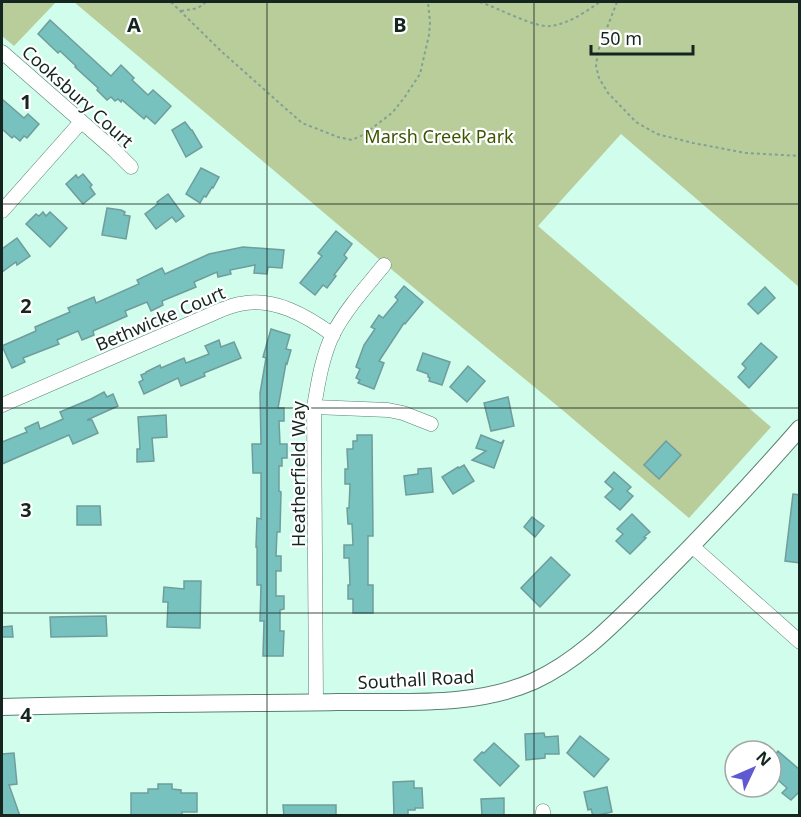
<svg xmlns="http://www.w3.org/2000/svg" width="801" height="817" font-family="'Noto Sans',sans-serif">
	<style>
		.green { fill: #b9cd9a }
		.building { fill: #77c1be; stroke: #6f9d9b; stroke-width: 1.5 }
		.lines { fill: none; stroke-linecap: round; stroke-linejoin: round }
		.minor-casing { stroke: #598072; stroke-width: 15 }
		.tertiary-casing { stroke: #598072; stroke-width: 18 }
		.path { stroke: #81a195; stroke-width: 2; stroke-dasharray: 3 3; stroke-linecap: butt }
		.minor { stroke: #fff; stroke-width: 14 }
		.tertiary { stroke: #fff; stroke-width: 16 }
		.grid { fill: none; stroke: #152620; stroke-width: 1.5; stroke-opacity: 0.55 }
		.labels { text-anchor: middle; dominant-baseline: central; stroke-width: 4.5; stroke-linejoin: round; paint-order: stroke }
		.street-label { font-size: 18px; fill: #152620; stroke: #fff }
		.park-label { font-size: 18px; fill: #3d5402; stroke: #fff }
		.grid-label { font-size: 20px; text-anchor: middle; font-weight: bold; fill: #152620; stroke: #fff; stroke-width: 4.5; stroke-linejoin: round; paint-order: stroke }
	</style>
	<rect width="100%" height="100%" fill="#d1fdec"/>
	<g class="green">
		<polygon points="2,2 56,2 14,46 2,36"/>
		<polygon points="74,2 799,2 799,287 621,134 538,226 771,427 689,518 566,413 374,255"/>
	</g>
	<g class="building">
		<polygon points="50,20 111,76 121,65 134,78 132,80 148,95 153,90 171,106 155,124 146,116 144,119 122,100 121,102 118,99 115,101 111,97 107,100 97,90 98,88 75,67 76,66 60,51 58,53 38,34"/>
		<polygon points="2,99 24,118 28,114 39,124 27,138 24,136 20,141 14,136 12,138 2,129"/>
		<polygon points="185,122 191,130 192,130 202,147 186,157 172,130"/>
		<polygon points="201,168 219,177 213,188 212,187 206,197 204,196 200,203 186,194"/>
		<polygon points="83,174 92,185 90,187 95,194 83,204 66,184 76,175 78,178"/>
		<polygon points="168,194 184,216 176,222 172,217 156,229 145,214 158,204 157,202"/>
		<polygon points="107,208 121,210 125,212 124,215 130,216 126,239 102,235"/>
		<polygon points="43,212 46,216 50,212 67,228 50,247 26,224 36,214 39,216"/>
		<polygon points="336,231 352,244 344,255 347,258 334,275 336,276 327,288 323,285 315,295 300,283 322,256 318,253"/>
		<polygon points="17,238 30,256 17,265 16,262 2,272 2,249"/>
		<polygon points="243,247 284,250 282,268 268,267 267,274 254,273 255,265 230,270 231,274 218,277 217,272 194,282 196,287 162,301 163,305 151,311 147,302 125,311 127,316 93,331 94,335 82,340 78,331 57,340 59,344 23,358 25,362 12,368 2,346 36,331 35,327 70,312 68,308 94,297 96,303 139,284 137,280 162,268 165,274 209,254"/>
		<polygon points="404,286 423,302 405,324 404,323 379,361 384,363 374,389 358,383 360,380 356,378 360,369 356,367 364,345 375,329 371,327 379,315 383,318 398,300 395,297"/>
		<polygon points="765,287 775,298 758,314 748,304"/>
		<polygon points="271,329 290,335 286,349 291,350 287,364 286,363 278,408 284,408 284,421 279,421 280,444 287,444 287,458 282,458 282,466 279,466 279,491 281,492 280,532 277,532 276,556 281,556 281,571 276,571 276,596 284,596 284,609 280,610 280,631 284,631 283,656 263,656 264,621 260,621 261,585 257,585 257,547 256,547 257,518 261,519 261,473 253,473 252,444 261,444 260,393 266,358 263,357"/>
		<polygon points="219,340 221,347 234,342 241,358 204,373 205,376 181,386 178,378 144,394 139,382 143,380 141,375 146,373 146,372 160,365 161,368 184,358 186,363 209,354 205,346"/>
		<polygon points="761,343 777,357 749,388 738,377 746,368 742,364"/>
		<polygon points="423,353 450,362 442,385 429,381 430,378 428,377 428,374 417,370"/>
		<polygon points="468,366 485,381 467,402 450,387"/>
		<polygon points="104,392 107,397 113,394 118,406 87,420 92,420 98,433 73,444 69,435 2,464 2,442 27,432 25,428 38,422 40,429 63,419 60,412 91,399"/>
		<polygon points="508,397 514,426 491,431 484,403"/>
		<polygon points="166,415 167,437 152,438 154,461 137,462 137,449 140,449 138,417"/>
		<polygon points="357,435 372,435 373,536 368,536 368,585 373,585 373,613 353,613 353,599 348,599 348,585 350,585 349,558 344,558 344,545 353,545 352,524 348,524 347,508 349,508 350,484 345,484 345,469 348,469 347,449 353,449 353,441 357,441"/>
		<polygon points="481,435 501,443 504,440 494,468 472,460 486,451 476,448"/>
		<polygon points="666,441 681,455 659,479 644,465"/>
		<polygon points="464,465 474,481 453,494 442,477 458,467 459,468"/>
		<polygon points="431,468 433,492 406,495 404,476 418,474 418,469"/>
		<polygon points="614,472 631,487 627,491 633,496 620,510 605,497 613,489 605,482"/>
		<polygon points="793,494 800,495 800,563 785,561"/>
		<polygon points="77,506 100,506 101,525 77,525"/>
		<polygon points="632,514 650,532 644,537 646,538 630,554 616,541 623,534 617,529"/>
		<polygon points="532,517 544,526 535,537 524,527"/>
		<polygon points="551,557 570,575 540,607 521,588"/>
		<polygon points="184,581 201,581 200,628 167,627 168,602 163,602 164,587 184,589"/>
		<polygon points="106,616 107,636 51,637 50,617"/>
		<polygon points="12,626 13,637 2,637 2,627"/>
		<polygon points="544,733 545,737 558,736 559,754 545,754 545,758 526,760 525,734"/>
		<polygon points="580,736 609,759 594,777 567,753"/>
		<polygon points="494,743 519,766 500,786 474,760 482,752 484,753"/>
		<polygon points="778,751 800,770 800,791 791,800 782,793 787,788 771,774 771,759"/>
		<polygon points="14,753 17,784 9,785 20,816 2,816 2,754"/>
		<polygon points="414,781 414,788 422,788 423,808 415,808 415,810 408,810 408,816 394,816 393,782"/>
		<polygon points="158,784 172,784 172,789 181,790 181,793 197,793 197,812 182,812 182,816 131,816 131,793 148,793 148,789 158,789"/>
		<polygon points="607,787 612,812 593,816 591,809 588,810 584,792"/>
		<polygon points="504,798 504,816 482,816 481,799"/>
		<polygon points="283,805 336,805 336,816 284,816"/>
	</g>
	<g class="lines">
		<defs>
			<g id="minor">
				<polyline points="2,52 114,150 131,167"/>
				<polyline points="2,211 81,122"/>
				<path d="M2,405L221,310C227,308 233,305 240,304C273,296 307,316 333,335"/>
				<polyline points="314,407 388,410 403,413 431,424"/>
				<polyline points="692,546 800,642"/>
				<path d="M316,702L314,407C318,383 322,357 333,334C346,309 366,287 384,265"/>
				<polyline points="543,811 543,816"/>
			</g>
			<path id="tertiary" d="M2,707C113,703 226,704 337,702C403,701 473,708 534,681C582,659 617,620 654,584C704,534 753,482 800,428"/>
		</defs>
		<use href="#minor" class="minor-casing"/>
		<use href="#tertiary" class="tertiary-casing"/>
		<g class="path">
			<polyline points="171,2 222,52 302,123 338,137 352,140 363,135 392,113 404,98 420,74 429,35 430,22 428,2"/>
			<path d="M480,2C496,7 535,28 550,26C569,24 585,12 600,2"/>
			<polyline points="617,2 598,51 596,66 599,78 608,93 636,122 657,134 693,143 746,153 800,156"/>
			<polyline points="181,11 198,8 206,2"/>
		</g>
		<use href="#minor" class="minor"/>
		<use href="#tertiary" class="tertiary"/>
	</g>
	<path class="grid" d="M267,2V816M534,2V816M2,204H800M2,408H800M2,613H800"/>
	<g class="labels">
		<g class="street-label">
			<text transform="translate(78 96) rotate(42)">Cooksbury Court</text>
			<text transform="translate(160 318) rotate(-23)">Bethwicke Court</text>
			<text transform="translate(298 474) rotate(-90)">Heatherfield Way</text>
			<text transform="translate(416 679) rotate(-3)">Southall Road</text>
		</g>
		<g class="park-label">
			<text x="439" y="136">Marsh Creek Park</text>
		</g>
	</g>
	<g class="grid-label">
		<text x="134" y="32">A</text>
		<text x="400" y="32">B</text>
		<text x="26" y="109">1</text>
		<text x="26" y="313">2</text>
		<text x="26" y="517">3</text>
		<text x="26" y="722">4</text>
	</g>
	<rect width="801" height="817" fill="none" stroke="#152620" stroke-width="6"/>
	<g transform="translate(753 769) rotate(46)"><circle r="28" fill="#ffffff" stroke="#a1a8a6" stroke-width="1.5"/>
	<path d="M0-4.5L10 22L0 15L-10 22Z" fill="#5f59d2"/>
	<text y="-9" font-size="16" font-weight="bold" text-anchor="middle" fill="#152620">N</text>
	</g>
	<path d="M591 45v9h102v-9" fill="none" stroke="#152620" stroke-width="3"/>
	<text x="600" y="45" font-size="18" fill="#152620" stroke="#ffffff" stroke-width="4.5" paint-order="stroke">50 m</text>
</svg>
